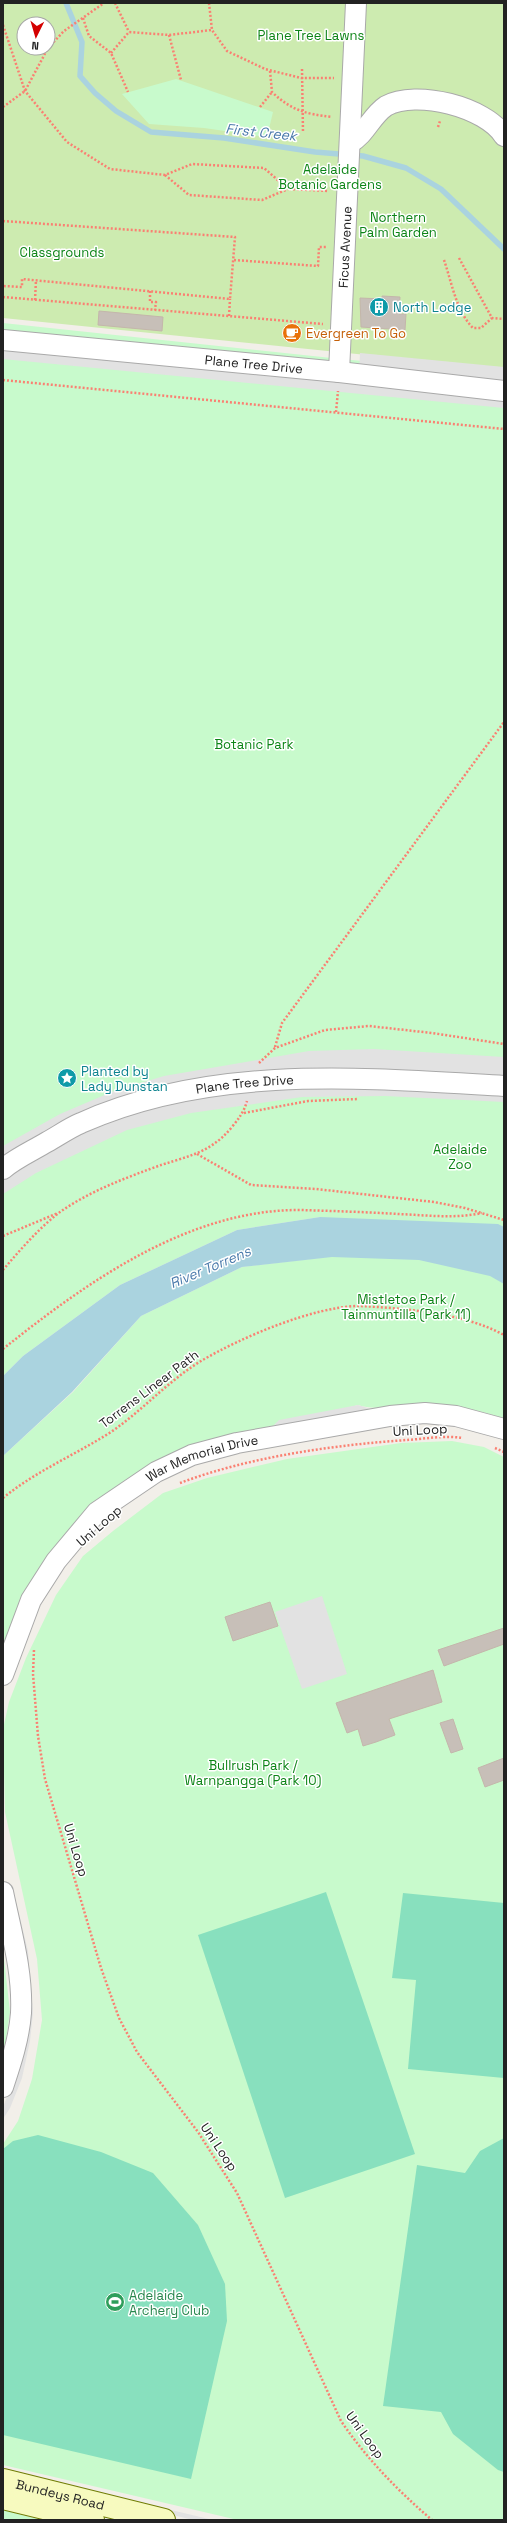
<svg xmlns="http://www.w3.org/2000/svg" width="507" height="2523" font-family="'Space Grotesk',sans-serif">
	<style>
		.grass { fill: #cdebb0; fill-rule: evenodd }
		.park { fill: #c8facc }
		.pitch { fill: #88e0be }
		.parking { fill: #e2e2e2 }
		.water { fill: #aad3df }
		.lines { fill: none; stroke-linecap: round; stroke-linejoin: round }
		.stream { stroke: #aad3df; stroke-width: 5.5 }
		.building { fill: #c7bfb8; stroke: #c4b6ab }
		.street-casing { stroke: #a9a9a9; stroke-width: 22 }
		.secondary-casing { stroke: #707d05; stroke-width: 24 }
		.path { stroke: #fa8072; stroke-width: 2.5; stroke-dasharray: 2 2; stroke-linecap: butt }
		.street { stroke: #fff; stroke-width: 20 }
		.secondary { stroke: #f7fabf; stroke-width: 22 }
		.labels { text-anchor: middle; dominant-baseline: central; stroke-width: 3; stroke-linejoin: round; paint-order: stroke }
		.park-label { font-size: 13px; fill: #0c8416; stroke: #fff }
		.street-label { font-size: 13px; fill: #222; stroke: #fff }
		.culture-label { font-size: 13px; fill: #0d838f; stroke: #fff; text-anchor: start }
		.food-label { font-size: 13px; fill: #c56008; stroke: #fff; text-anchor: start }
		.leisure-label { font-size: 13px; fill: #27864d; stroke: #fff; text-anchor: start }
		.water-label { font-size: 14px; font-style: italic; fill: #4a7aab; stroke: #fff }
	</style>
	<rect width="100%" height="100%" fill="#f2efe9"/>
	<path class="grass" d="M3,3H504V369L3,318ZM24,24H48V48H24Z"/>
	<g class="park">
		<polygon points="176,79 273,112 267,137 204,128 149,124 122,94"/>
		<path d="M3,323L341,359L504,374V1419C477,1408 442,1403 413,1404C393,1405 376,1411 358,1405L271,1428L94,1509L3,1654V1456L73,1392L141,1316L242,1267L319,1258L320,1217L237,1230L120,1285L23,1356L3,1376Z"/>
		<polygon points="452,1441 484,1447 504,1457 504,2520 238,2520 3,2465 3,2144 18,2121 32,2079 42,2020 37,1959 5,1812 3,1729 9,1702 26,1658 56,1595 83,1556 113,1531 163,1493 207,1478 287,1459 401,1443"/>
		<polygon points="3,1949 10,2012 3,2060"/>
		<polygon points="3,2510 42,2520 3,2520"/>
	</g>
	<g class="pitch">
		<polygon points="326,1892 415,2154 285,2198 198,1935"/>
		<polygon points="403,1893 504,1903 504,2078 408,2069 416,1980 392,1978"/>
		<polygon points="38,2135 101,2152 153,2173 198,2225 225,2284 227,2321 191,2479 3,2435 3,2149 13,2141"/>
		<polygon points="504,2138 504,2472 498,2470 453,2434 441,2412 383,2406 417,2165 465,2173 480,2151"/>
	</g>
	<g class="parking">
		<polygon points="3,336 359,371 360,353 504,367 504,408 3,359"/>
		<polygon points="374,1049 504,1057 504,1102 385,1096 302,1097 191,1113 127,1130 36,1173 3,1194 3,1146 60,1114 114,1091 164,1076 309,1051"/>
		<polygon points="358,1405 371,1409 271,1428 279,1420"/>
		<polygon points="322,1596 347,1674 302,1689 275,1612"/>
		<polygon points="14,1894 28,1951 33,2013 30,2041 22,2078 10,2108 3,2119 3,2107 15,2076"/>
		<polygon points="146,2504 213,2520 193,2520 141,2507"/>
	</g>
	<polygon class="water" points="320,1217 498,1224 504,1227 504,1284 490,1276 419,1260 332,1257 242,1267 141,1316 72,1392 3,1456 3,1376 23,1356 120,1285 237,1230"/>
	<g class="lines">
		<polyline class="stream" points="66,3 82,42 80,76 95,93 116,111 151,132 224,138 315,152 363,156 406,168 441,189 504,249"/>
	</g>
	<g class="building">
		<polygon points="382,296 400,297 399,314 406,314 405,330 361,327 360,298 382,299"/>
		<polygon points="99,311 163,317 162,331 98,325"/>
		<polygon points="270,1602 278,1626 233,1641 225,1617"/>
		<polygon points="504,1628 504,1644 444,1666 438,1650"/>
		<polygon points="433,1670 442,1702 389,1719 395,1735 376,1742 363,1746 358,1729 347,1733 336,1703"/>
		<polygon points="453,1719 463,1749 451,1753 440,1723"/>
		<polygon points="504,1758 504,1780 485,1787 478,1768"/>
	</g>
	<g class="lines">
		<defs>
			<g id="street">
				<path d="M350,143C366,134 371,116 386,106C416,89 486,107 504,136"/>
				<path id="s1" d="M3,340L339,372L504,391"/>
				<path id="s2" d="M339,372L356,3"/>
				<path id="s3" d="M3,1169C16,1158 32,1151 47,1142C58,1136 69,1128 81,1123C212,1064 365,1078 504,1086"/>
				<path id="s4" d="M3,1675L31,1600L56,1561L97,1512L156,1472L192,1455L237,1443L390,1416L425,1413L456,1416L504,1429"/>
				<path d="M3,1892C11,1931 23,1972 21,2013C19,2039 11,2063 3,2087"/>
			</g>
			<g id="secondary">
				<path id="s5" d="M3,2480L164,2520"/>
				<polyline points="3,2498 93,2520"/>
			</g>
		</defs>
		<use href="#street" class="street-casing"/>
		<use href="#secondary" class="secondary-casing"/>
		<g class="path">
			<polyline points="115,3 129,32"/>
			<polyline points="209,3 212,30 227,51 265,69 301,78 334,78"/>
			<polyline points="83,18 89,36 111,53 128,92"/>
			<polyline points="3,25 25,91 67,142 110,169 165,175 192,164 264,168 288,189 329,191"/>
			<polyline points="169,35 181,80"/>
			<polyline points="48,48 64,31 104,3"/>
			<polyline points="111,53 129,32 169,35 212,30"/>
			<polyline points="302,69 303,133"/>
			<path d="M270,71L272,92C291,110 305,114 332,117"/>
			<polyline points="3,107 25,91 48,48"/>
			<polyline points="260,107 272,92"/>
			<polyline points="438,127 440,121"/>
			<polyline points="165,175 189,195 262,200 288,189"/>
			<polyline points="3,221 235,237 230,299 22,279 22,287 3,286"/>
			<polyline points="459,258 492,318 504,319"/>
			<polyline points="234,260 318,266 319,247 327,247"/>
			<path d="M444,260C452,283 456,311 473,328H481L492,318"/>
			<polyline points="150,291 150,302 156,302 155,310"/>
			<polyline points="3,297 323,324"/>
			<polyline points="35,300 36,280"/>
			<polyline points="229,316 230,299"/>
			<polyline points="3,380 504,429"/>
			<polyline points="336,412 338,391"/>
			<polyline points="275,1047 282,1023 504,722"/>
			<polyline points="259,1063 275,1048 325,1030 369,1026 432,1033 504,1044"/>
			<polyline points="244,1113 308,1101 358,1099"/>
			<polyline points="197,1154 251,1185 316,1189 434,1202 465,1208 504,1220"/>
			<polyline points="3,1236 58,1213"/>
			<path d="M3,1270C20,1250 39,1228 60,1212C87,1193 120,1180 150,1169C184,1156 208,1156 232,1127C239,1118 244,1112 247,1101"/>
			<path d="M3,1349C87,1282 189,1209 301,1210C333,1211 366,1212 398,1214C426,1215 454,1219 482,1213"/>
			<polyline points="495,1448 504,1452"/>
			<path d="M180,1483C249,1457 333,1445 407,1440C424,1439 445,1435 462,1438"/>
			<path d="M3,1498C36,1471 75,1455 111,1432C143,1410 168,1381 201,1361C240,1338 314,1306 360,1306C382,1307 405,1309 426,1312C453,1316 480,1322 504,1335"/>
			<path d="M34,1650L33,1674L38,1736L45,1779L101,1968L119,2018L137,2052L198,2132L237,2193L341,2421C367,2459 397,2490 432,2520"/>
		</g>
		<use href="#street" class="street"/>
		<use href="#secondary" class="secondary"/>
	</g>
	<defs>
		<symbol id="building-disc" viewBox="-11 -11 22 22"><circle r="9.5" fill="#0f9aa8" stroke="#fff"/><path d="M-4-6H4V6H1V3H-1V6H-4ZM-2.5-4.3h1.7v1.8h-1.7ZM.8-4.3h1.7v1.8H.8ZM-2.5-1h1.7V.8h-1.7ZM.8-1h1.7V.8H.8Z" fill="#fff"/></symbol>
		<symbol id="cafe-disc" viewBox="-11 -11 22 22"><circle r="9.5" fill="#e8710a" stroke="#fff"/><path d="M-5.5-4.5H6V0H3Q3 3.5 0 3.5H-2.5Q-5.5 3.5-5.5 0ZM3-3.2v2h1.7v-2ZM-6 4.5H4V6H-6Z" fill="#fff"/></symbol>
		<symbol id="sight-disc" viewBox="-11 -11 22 22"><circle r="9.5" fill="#0f9aa8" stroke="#fff"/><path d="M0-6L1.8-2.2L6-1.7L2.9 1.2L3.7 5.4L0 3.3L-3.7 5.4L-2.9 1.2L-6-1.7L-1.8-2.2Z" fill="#fff"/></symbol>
		<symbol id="stadium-disc" viewBox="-11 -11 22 22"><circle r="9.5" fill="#2e9e5b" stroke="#fff"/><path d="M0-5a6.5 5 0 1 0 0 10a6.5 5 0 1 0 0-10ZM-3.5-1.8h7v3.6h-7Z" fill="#fff"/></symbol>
	</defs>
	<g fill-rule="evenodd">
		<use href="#building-disc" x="368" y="296" width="22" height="22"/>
		<use href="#cafe-disc" x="281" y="322" width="22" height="22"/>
		<use href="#sight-disc" x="56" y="1067" width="22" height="22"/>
		<use href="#stadium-disc" x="104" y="2291" width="22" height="22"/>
	</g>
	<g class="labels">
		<g class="park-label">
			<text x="311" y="35">Plane Tree Lawns</text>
			<text x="330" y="169">Adelaide<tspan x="330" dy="15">Botanic Gardens</tspan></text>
			<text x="398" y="217">Northern<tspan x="398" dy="15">Palm Garden</tspan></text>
			<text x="62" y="252">Classgrounds</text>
			<text x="254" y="744">Botanic Park</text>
			<text x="460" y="1149">Adelaide<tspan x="460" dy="15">Zoo</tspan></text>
			<text x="406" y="1299">Mistletoe Park /<tspan x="406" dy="15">Tainmuntilla (Park 11)</tspan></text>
			<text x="253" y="1765">Bullrush Park /<tspan x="253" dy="15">Warnpangga (Park 10)</tspan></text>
		</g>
		<g class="street-label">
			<text stroke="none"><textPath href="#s2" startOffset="125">Ficus Avenue</textPath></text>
			<text stroke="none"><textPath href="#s1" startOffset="252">Plane Tree Drive</textPath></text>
			<text stroke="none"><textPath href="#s3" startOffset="260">Plane Tree Drive</textPath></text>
			<text transform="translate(149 1389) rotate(-37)">Torrens Linear Path</text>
			<text transform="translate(420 1430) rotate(-3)">Uni Loop</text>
			<text stroke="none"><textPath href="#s4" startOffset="310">War Memorial Drive</textPath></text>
			<text transform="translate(99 1526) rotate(-41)">Uni Loop</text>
			<text transform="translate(76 1850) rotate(73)">Uni Loop</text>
			<text transform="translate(219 2147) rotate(56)">Uni Loop</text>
			<text transform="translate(365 2435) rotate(54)">Uni Loop</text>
			<text stroke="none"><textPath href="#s5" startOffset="59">Bundeys Road</textPath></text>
		</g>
		<g class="culture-label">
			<text x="393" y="307">North Lodge</text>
			<text x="81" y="1071">Planted by<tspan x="81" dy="15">Lady Dunstan</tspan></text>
		</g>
		<g class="food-label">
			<text x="306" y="333">Evergreen To Go</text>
		</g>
		<g class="leisure-label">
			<text x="129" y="2295">Adelaide<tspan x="129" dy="15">Archery Club</tspan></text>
		</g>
		<g class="water-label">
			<text transform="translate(261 132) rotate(6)">First Creek</text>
			<text transform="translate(210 1267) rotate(-23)">River Torrens</text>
		</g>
	</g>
	<rect width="507" height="2523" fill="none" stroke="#222222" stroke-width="8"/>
	<g transform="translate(36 36) rotate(185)"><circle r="19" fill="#ffffff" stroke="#a7a7a7"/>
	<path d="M0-3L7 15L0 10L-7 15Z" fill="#d40000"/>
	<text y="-6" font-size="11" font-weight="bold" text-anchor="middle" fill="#222222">N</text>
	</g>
</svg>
